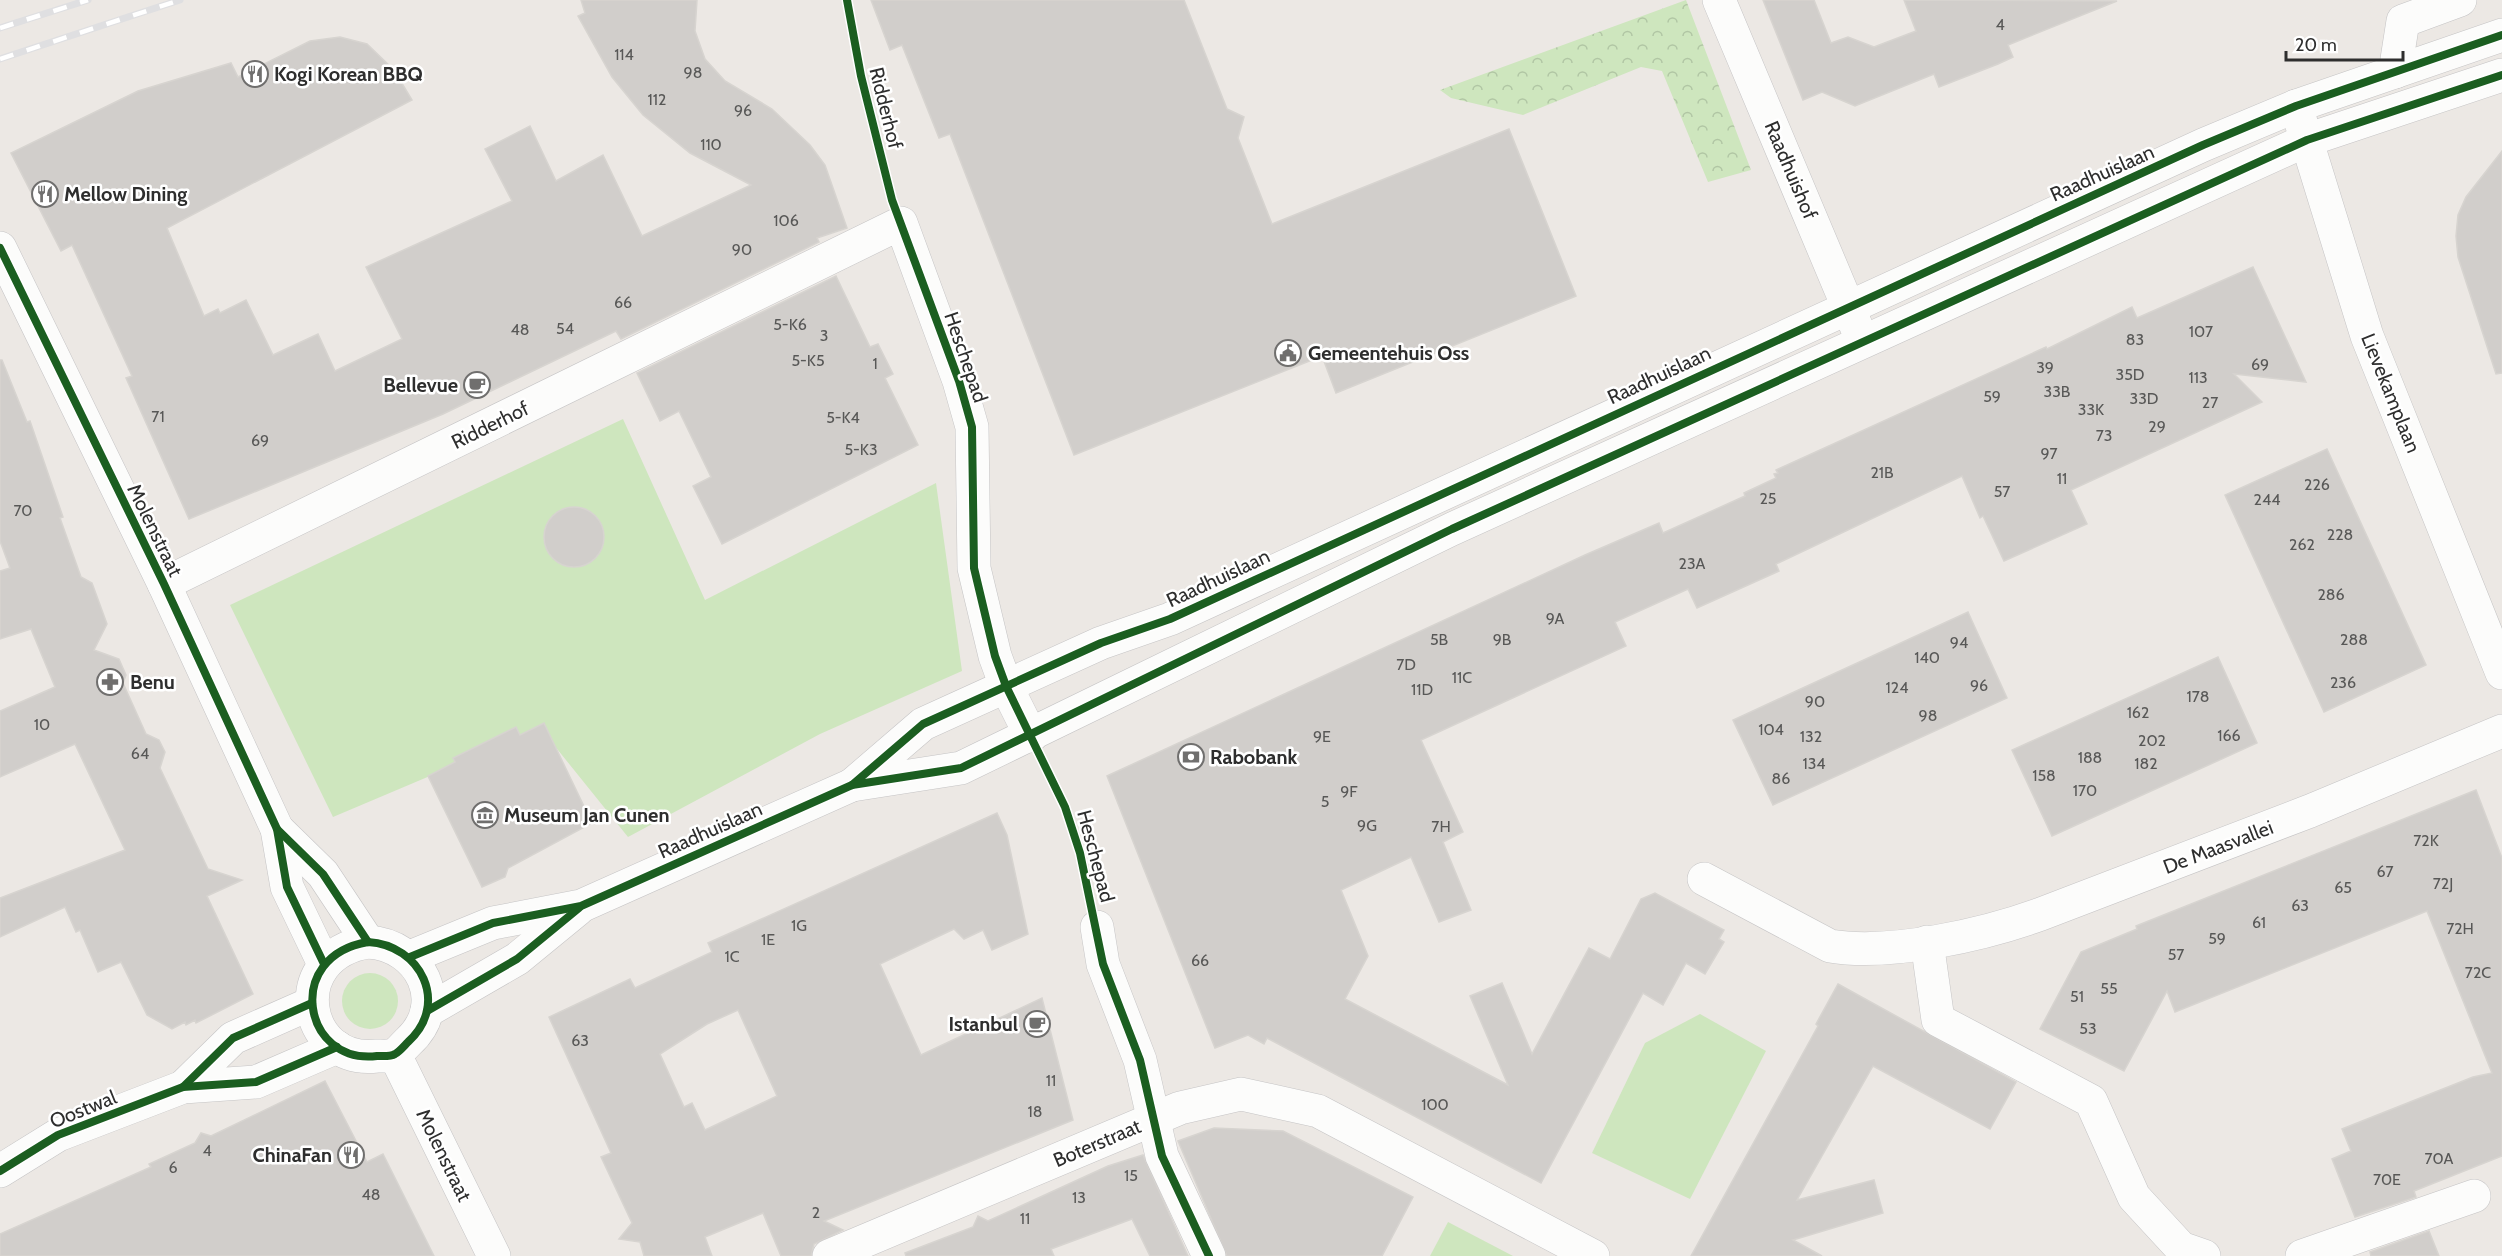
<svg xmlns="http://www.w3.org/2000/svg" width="2502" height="1256" font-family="Cabin,sans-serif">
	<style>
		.grass { fill: #cee6be }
		.forest { fill: url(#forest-crowns) }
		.building { fill: #d1cecb; stroke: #d7d4d0; stroke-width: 1.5; fill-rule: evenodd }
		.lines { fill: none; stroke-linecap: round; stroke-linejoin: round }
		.street-casing { stroke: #c5c4c5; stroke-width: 34 }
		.secondary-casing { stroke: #c5c4c5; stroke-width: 34 }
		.street { stroke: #fcfcfb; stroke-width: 33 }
		.secondary { stroke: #fcfcfb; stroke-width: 33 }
		.rail-casing { stroke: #dfdfe1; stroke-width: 7 }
		.rail { stroke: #fff; stroke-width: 4.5; stroke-dasharray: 14; stroke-linecap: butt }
		.cycleway-casing { stroke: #fff; stroke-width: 11 }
		.cycleway { stroke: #1b5e20; stroke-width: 8 }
		.labels { text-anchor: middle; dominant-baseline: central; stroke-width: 5; stroke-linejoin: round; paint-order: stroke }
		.number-label { font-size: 16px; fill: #585857 }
		.poi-label { font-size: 20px; font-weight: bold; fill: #2e2e2e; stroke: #fff; text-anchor: start }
		.street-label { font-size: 20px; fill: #2e2e2e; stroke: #fff }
	</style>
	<defs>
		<pattern id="forest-crowns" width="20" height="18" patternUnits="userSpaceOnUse" patternTransform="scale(1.5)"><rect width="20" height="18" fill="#cee6be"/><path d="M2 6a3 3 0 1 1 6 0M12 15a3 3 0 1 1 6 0" fill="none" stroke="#b1c6a4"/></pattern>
	</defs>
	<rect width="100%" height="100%" fill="#ece8e4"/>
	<g class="grass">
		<polygon points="623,419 705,600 936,483 962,671 820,734 628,837 541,729 333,817 230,605"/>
		<circle cx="370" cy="1001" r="28"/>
		<polygon points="1700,1014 1766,1051 1690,1199 1592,1153 1645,1043"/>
		<polygon points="1448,1222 1513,1256 1430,1256"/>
	</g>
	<polygon class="forest" points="1686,0 1751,170 1708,182 1662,71 1641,67 1523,115 1451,98 1440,90"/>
	<g class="building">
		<polygon points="581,0 697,0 695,31 705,59 725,81 772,109 810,145 825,165 847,228 817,238 819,242 621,339 616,331 443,414 189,519 126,378 132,376 72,245 61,251 11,153 138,91 231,63 238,77 310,41 340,37 367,44 394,70 412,100 167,228 204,316 218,309 220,313 246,300 273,355 318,334 335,371 402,339 366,267 512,201 485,149 530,126 556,181 603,155 642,236 751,185 690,153 643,115 612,77 578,16 585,13"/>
		<polygon points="871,0 1184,0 1227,109 1244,117 1238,138 1272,224 1509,129 1576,296 1336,393 1322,356 1074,455 950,134 939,138 902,45 890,50"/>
		<polygon points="1763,0 1814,0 1831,43 1848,37 1874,47 1916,31 1904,0 2117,1 2008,45 2013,57 1998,64 1939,87 1934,74 1855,106 1822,92 1803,100"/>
		<polygon points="2502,151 2502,373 2496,374 2458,257 2456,236 2458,215 2466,197"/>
		<polygon points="2253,267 2306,382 2234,374 2262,402 2071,490 2087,524 2004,561 1983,516 1980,518 1962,476 1776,564 1779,571 1697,608 1688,589 1615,622 1626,646 1421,740 1463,832 1443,842 1471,910 1439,922 1411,857 1341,890 1368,956 1345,999 1508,1085 1470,996 1502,983 1532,1054 1589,948 1610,959 1641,899 1655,893 1724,930 1719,939 1724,942 1705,974 1686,963 1663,1005 1643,993 1541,1183 1267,1038 1264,1044 1248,1035 1215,1048 1107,776 1585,555 1659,523 1663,533 1745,496 1744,493 1776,478 1774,474 1778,473 1776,470 2046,347 2047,349 2132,307 2137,318"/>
		<polygon points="836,276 870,347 878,344 893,374 885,378 918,445 722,544 693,486 711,477 679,411 660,421 637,373"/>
		<polygon points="0,360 2,360 27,422 30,421 63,517 60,518 81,577 92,583 107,624 94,650 119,659 126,675 123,683 146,734 159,740 165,752 160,768 208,869 242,880 207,896 253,994 196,1023 195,1020 186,1025 185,1022 172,1029 147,1015 121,962 98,972 80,930 76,932 65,907 0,937 0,898 125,850 75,744 0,777 0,711 55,687 31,629 0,639 0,571 10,568 0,541"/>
		<polygon points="2327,449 2426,665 2324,712 2225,495"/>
		<circle cx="574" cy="537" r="30"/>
		<polygon points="1968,612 2007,698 1773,805 1733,720"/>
		<polygon points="2218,657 2257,743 2052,836 2012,750"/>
		<polygon points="544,723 592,823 508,868 505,877 482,887 428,776 455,762 453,758 516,727 520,735"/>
		<polygon points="2476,790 2502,858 2502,1156 2414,1191 2416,1197 2355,1217 2332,1159 2351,1151 2342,1129 2473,1077 2492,1073 2427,911 2175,1012 2167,991 2124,1071 2040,1029 2081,952 2137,929 2136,926"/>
		<path d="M997,813L1007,835L1028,934L992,950L983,930L964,939L954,929L880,964L921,1055L1042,998L1073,1120L824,1221L843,1230L814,1244L811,1256H781L763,1213L705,1237L712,1256H644L640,1242L619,1239L632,1223L601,1157L611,1153L549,1017L630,979L635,988L712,952L708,943ZM738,1010L777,1096L705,1130L692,1103L684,1107L660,1054L707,1024Z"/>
		<polygon points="1838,984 2016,1082 1990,1129 1873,1066 1797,1200 1874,1180 1883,1213 1793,1240 1822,1256 1691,1256 1818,1026 1816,1024"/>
		<polygon points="325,1081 367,1162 383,1154 434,1256 0,1256 0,1234 151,1167 149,1164 195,1143 201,1133 211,1136"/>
		<polygon points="1214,1128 1283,1131 1413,1197 1382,1256 1227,1256 1178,1141"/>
		<polygon points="1143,1155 1188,1256 1150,1256 1132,1219 1051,1249 1054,1256 906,1256 905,1253 973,1227 978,1216 988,1221 1108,1166"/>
		<polygon points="2429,1231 2439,1256 2371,1256 2370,1252"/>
	</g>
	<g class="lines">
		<defs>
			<g id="street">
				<polyline points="1719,0 1862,340"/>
				<polyline points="2395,72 2403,21 2460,0"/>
				<polyline points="2296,106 2367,336 2502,673"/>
				<polyline points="164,584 901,223 959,381 972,427 974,568 995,656 1006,686 1031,736"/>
				<path d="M1704,879L1830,946C1890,956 1983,935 2041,914L2310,811L2502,731"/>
				<polyline points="1097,927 1103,964 1140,1060 1162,1156 1209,1256"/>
				<polyline points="1927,942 1938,1020 2091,1101 2134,1197 2181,1248 2204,1256"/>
				<polyline points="395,1055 494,1256"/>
				<polyline points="829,1256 1180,1108 1241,1094 1318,1111 1593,1256"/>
				<polyline points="2302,1256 2474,1196"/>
			</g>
			<g id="secondary">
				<polyline points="0,248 164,584 277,829 287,887 324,964"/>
				<polyline points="852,785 923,724 1101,643 1170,619 2203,145 2296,106 2502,35"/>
				<polyline points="277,829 323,874 368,942"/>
				<path d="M368,942C421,945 450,1004 408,1042C404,1046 399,1052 395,1054C390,1057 382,1056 377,1056C303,1065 283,956 368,942Z"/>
				<polyline points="410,957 493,923 581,906 852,785 961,768 1452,529 2307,140 2502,75"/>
				<polyline points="427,1011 517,959 578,909"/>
				<polyline points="183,1087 233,1038 312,1003"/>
				<polyline points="0,1171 58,1135 183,1087 256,1082 337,1047"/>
			</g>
		</defs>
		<use href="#street" class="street-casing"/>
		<use href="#secondary" class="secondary-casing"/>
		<use href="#street" class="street"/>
		<use href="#secondary" class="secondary"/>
		<defs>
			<g id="rail">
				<polyline points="0,28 88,0"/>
				<polyline points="0,59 180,0"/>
			</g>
		</defs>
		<use href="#rail" class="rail-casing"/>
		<use href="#rail" class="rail"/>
		<defs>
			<g id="cycleway">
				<polyline points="847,0 861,76 892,200 959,381 972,427 974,568 995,656 1006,686 1065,807 1080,853 1103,964 1140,1060 1162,1156 1209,1256"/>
				<polyline points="0,248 164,584 277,829 287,887 324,964"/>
				<polyline points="852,785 923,724 1101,643 1170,619 2203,145 2296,106 2502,35"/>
				<polyline points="277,829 323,874 368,942"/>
				<path d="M368,942C421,945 450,1004 408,1042C404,1046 399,1052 395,1054C390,1057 382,1056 377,1056C303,1065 283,956 368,942Z"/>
				<polyline points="410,957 493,923 581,906 852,785 961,768 1452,529 2307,140 2502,75"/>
				<polyline points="427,1011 517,959 579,908"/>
				<polyline points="183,1087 233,1038 312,1003"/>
				<polyline points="0,1171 58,1135 183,1087 256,1082 337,1047"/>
			</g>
		</defs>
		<use href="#cycleway" class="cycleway-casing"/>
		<use href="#cycleway" class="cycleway"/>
	</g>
	<defs>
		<symbol id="restaurant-ring" viewBox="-11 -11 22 22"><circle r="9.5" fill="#fff" stroke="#706f6e" stroke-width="1.5"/><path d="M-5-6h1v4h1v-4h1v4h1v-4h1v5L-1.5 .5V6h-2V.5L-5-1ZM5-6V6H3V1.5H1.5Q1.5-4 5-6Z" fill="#706f6e"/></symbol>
		<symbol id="civic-ring" viewBox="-11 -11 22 22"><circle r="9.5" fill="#fff" stroke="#706f6e" stroke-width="1.5"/><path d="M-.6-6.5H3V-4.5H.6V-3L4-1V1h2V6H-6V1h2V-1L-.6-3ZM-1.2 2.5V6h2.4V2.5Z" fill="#706f6e"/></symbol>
		<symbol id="cafe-ring" viewBox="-11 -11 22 22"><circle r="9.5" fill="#fff" stroke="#706f6e" stroke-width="1.5"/><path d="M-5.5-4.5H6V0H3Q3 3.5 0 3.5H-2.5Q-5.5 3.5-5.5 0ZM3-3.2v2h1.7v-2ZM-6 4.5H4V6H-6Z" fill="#706f6e"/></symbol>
		<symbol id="pharmacy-ring" viewBox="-11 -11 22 22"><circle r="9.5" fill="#fff" stroke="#706f6e" stroke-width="1.5"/><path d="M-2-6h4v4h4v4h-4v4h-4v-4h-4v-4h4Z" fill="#706f6e"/></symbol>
		<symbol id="bank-ring" viewBox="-11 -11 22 22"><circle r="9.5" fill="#fff" stroke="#706f6e" stroke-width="1.5"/><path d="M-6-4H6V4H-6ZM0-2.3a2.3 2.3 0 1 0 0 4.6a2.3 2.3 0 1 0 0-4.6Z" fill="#706f6e"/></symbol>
		<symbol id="museum-ring" viewBox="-11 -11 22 22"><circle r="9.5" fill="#fff" stroke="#706f6e" stroke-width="1.5"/><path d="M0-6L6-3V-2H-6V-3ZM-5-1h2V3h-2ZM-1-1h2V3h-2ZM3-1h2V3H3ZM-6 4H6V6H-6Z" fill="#706f6e"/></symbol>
	</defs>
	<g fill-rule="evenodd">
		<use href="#restaurant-ring" x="240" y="59" width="30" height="30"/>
		<use href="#restaurant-ring" x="30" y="179" width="30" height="30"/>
		<use href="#civic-ring" x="1273" y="338" width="30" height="30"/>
		<use href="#cafe-ring" x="462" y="370" width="30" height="30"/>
		<use href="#pharmacy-ring" x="95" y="667" width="30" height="30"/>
		<use href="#bank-ring" x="1176" y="742" width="30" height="30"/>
		<use href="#museum-ring" x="470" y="800" width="30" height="30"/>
		<use href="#cafe-ring" x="1022" y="1009" width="30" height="30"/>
		<use href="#restaurant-ring" x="336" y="1140" width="30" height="30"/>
	</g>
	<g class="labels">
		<g class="number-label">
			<text x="2000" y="24">4</text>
			<text x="624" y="54">114</text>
			<text x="693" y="72">98</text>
			<text x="657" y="99">112</text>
			<text x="743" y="110">96</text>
			<text x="711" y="144">110</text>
			<text x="786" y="220">106</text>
			<text x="742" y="249">90</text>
			<text x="623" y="302">66</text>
			<text x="790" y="324">5-K6</text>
			<text x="565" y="328">54</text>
			<text x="520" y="329">48</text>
			<text x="2201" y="331">107</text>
			<text x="824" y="335">3</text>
			<text x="2135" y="339">83</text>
			<text x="808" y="360">5-K5</text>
			<text x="875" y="363">1</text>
			<text x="2260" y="364">69</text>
			<text x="2045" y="367">39</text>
			<text x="2130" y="374">35D</text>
			<text x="2198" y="377">113</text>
			<text x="2057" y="391">33B</text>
			<text x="1992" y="396">59</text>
			<text x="2144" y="398">33D</text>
			<text x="2210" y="402">27</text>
			<text x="2091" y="409">33K</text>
			<text x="158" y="416">71</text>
			<text x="843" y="417">5-K4</text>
			<text x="2157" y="426">29</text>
			<text x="2104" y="435">73</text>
			<text x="260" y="440">69</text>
			<text x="861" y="449">5-K3</text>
			<text x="2049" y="453">97</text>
			<text x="1882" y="472">21B</text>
			<text x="2062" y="478">11</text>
			<text x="2317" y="484">226</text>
			<text x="2002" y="491">57</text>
			<text x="1768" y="498">25</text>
			<text x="2267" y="499">244</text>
			<text x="23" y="510">70</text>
			<text x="2340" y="534">228</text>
			<text x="2302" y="544">262</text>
			<text x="1692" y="563">23A</text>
			<text x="2331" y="594">286</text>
			<text x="1555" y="618">9A</text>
			<text x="1439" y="639">5B</text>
			<text x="1502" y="639">9B</text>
			<text x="2354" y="639">288</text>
			<text x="1959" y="642">94</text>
			<text x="1927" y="657">140</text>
			<text x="1406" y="664">7D</text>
			<text x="1462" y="677">11C</text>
			<text x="2343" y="682">236</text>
			<text x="1979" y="685">96</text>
			<text x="1897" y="687">124</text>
			<text x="1422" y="689">11D</text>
			<text x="2198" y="696">178</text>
			<text x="1815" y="701">90</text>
			<text x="2138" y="712">162</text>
			<text x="1928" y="715">98</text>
			<text x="42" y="724">10</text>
			<text x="1771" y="729">104</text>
			<text x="2229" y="735">166</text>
			<text x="1322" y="736">9E</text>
			<text x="1811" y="736">132</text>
			<text x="2152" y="740">202</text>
			<text x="140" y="753">64</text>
			<text x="2090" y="757">188</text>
			<text x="1814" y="763">134</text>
			<text x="2146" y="763">182</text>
			<text x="2044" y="775">158</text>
			<text x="1781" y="778">86</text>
			<text x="2085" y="790">170</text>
			<text x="1349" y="791">9F</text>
			<text x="1325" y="801">5</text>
			<text x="1367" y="825">9G</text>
			<text x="1441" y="826">7H</text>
			<text x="2426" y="840">72K</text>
			<text x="2385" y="871">67</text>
			<text x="2443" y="883">72J</text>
			<text x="2343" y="887">65</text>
			<text x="2300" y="905">63</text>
			<text x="2259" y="922">61</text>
			<text x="799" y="925">1G</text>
			<text x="2460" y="928">72H</text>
			<text x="2217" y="938">59</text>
			<text x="768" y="939">1E</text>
			<text x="2176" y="954">57</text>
			<text x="732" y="956">1C</text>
			<text x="1200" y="960">66</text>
			<text x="2478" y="972">72C</text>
			<text x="2109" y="988">55</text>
			<text x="2077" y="996">51</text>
			<text x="2088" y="1028">53</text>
			<text x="580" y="1040">63</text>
			<text x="1051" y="1080">11</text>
			<text x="1435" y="1104">100</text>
			<text x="1035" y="1111">18</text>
			<text x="207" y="1150">4</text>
			<text x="2439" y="1158">70A</text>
			<text x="173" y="1167">6</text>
			<text x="1131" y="1175">15</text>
			<text x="2387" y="1179">70E</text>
			<text x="371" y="1194">48</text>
			<text x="1079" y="1197">13</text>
			<text x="816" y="1212">2</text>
			<text x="1025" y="1218">11</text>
		</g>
		<g class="poi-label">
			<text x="274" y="74">Kogi Korean BBQ</text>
			<text x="64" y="194">Mellow Dining</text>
			<text x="1308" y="353">Gemeentehuis Oss</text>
			<text x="458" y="385" text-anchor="end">Bellevue</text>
			<text x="130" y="682">Benu</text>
			<text x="1210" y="757">Rabobank</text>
			<text x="504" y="815">Museum Jan Cunen</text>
			<text x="1018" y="1024" text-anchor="end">Istanbul</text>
			<text x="332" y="1155" text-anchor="end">ChinaFan</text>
		</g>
		<g class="street-label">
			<text transform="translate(886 108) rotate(76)">Ridderhof</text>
			<text transform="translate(1791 170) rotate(67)">Raadhuishof</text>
			<text transform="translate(2102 173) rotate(-24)">Raadhuislaan</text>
			<text transform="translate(966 357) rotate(71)">Heschepad</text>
			<text transform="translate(1659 375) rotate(-25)">Raadhuislaan</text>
			<text transform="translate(2391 393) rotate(68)">Lievekamplaan</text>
			<text transform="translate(490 425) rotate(-26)">Ridderhof</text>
			<text transform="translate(155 530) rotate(64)">Molenstraat</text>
			<text transform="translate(1218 578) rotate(-25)">Raadhuislaan</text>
			<text transform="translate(710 830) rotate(-24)">Raadhuislaan</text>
			<text transform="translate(2218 847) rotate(-21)">De Maasvallei</text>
			<text transform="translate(1096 856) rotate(75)">Heschepad</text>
			<text transform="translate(83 1109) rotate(-22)">Oostwal</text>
			<text transform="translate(1097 1143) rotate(-23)">Boterstraat</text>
			<text transform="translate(444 1155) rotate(64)">Molenstraat</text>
		</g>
	</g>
	<path d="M2286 51v9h117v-9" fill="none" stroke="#2e2e2e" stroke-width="3"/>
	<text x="2295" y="51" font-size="18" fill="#2e2e2e" stroke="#ffffff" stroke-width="4.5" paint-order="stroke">20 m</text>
</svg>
